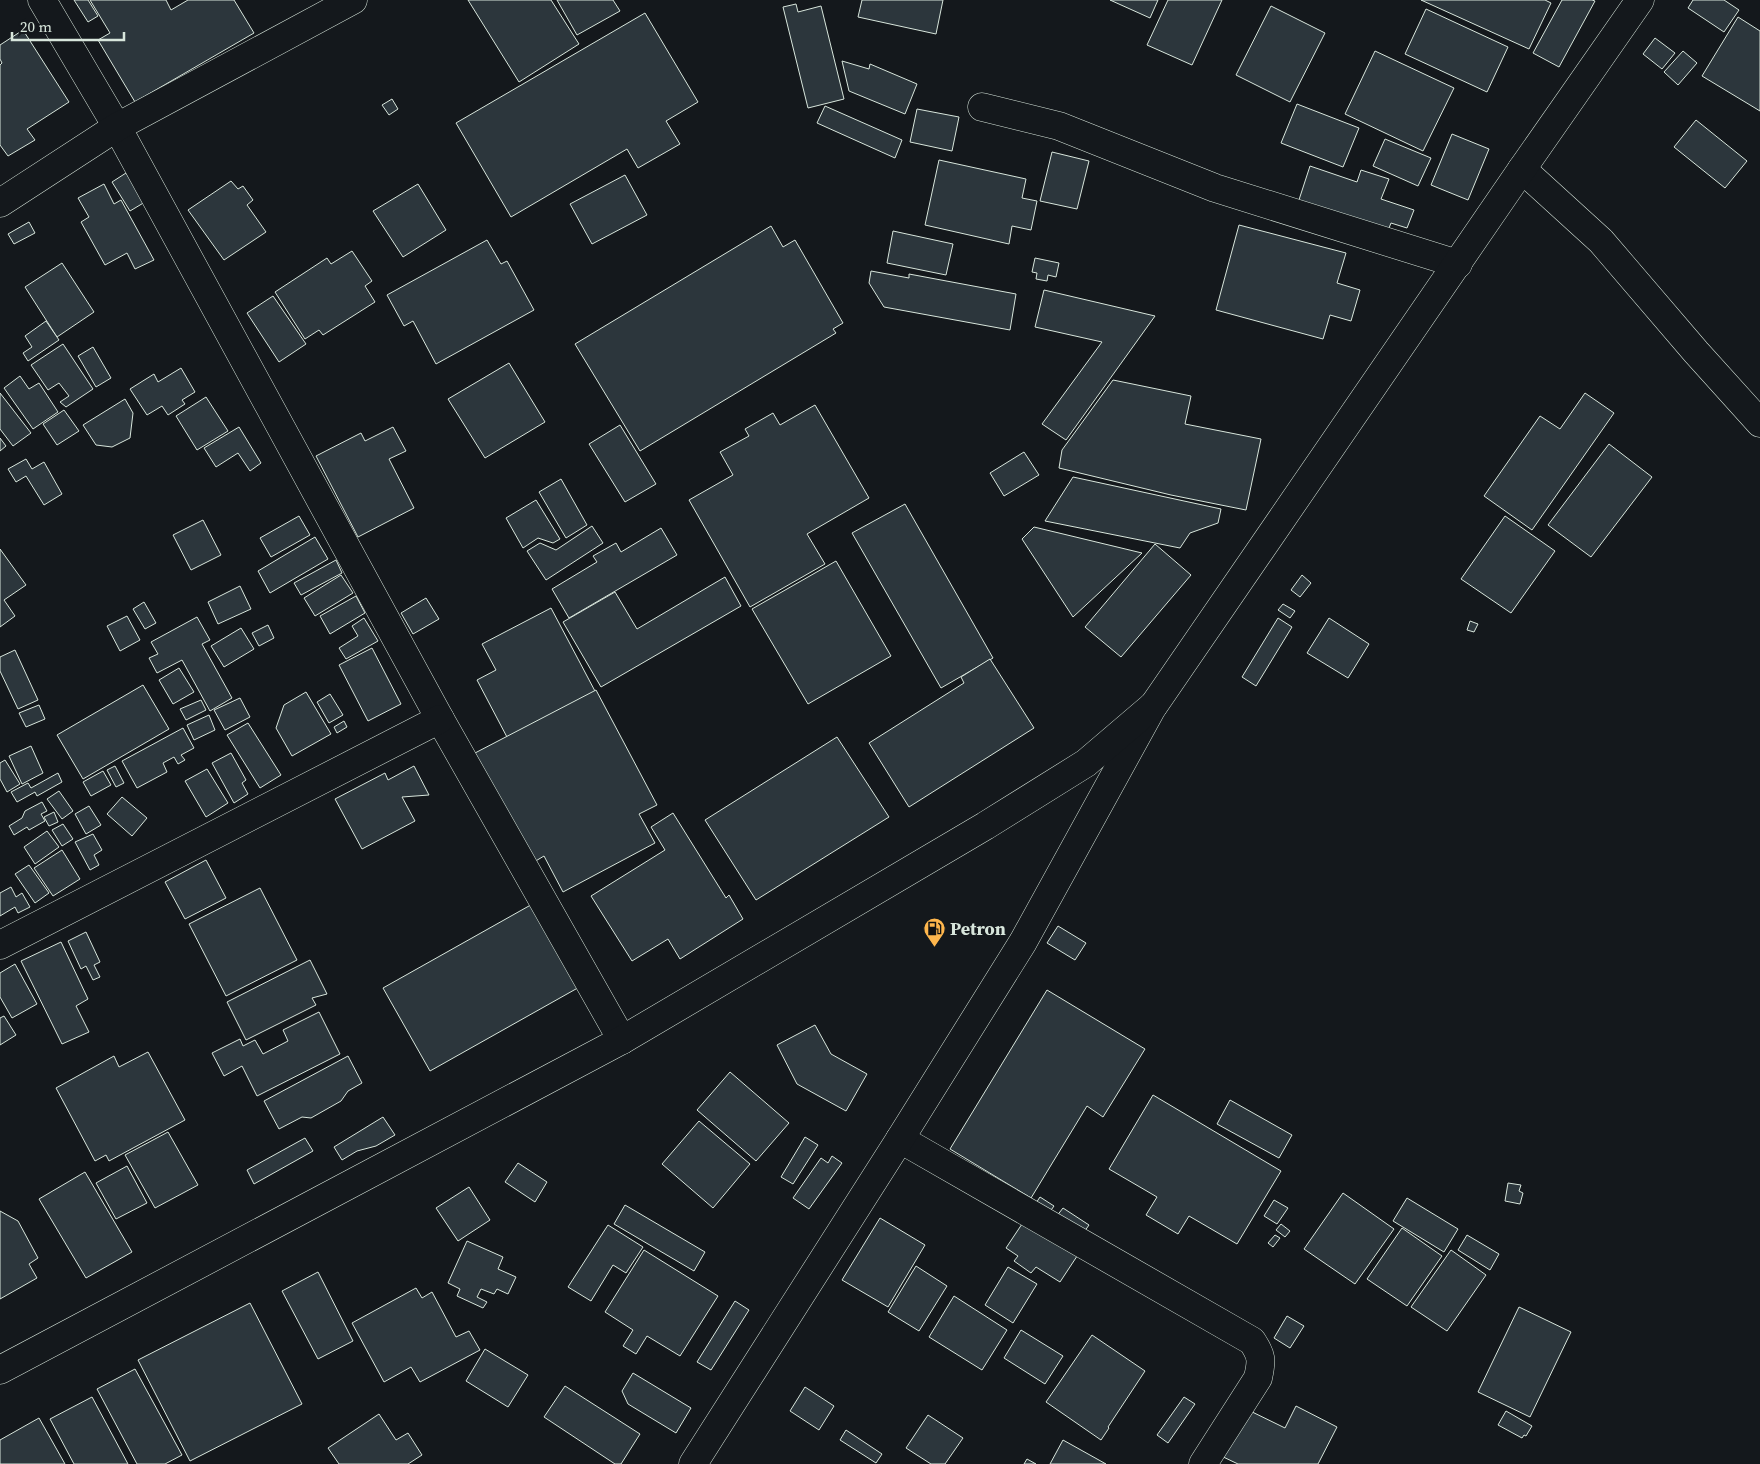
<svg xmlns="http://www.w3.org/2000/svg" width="1760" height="1464" font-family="'Source Serif 4',serif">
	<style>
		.building { fill: #2c363c; stroke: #d8e6dc }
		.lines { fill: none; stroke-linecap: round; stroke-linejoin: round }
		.minor-casing { stroke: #d8e6dc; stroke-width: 29 }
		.tertiary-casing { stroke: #d8e6dc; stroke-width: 29 }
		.secondary-casing { stroke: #d8e6dc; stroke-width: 29 }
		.minor { stroke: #14181c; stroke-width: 28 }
		.tertiary { stroke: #14181c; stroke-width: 28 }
		.secondary { stroke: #14181c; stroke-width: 28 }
		.labels { text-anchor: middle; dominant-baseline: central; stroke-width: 4; stroke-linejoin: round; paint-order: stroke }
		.poi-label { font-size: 18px; font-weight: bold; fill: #d8e6dc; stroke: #14181c; text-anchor: start }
	</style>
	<rect width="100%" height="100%" fill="#14181c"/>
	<g class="building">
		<polygon points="74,0 88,0 98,16 88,22"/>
		<polygon points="90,0 166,0 171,10 188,0 234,0 254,33 135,102 98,40 110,33"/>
		<polygon points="468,0 551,0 579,44 519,82"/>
		<polygon points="557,0 613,0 620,11 577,35"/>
		<polygon points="862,0 943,0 936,34 858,17"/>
		<polygon points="1110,0 1158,0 1150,18"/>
		<polygon points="1168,0 1222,0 1192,65 1147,45"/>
		<polygon points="1421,0 1545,0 1551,3 1529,49"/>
		<polygon points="1562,0 1592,0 1595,1 1559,67 1533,53"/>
		<polygon points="1693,0 1724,0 1739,10 1724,32 1688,8"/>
		<polygon points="796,4 798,12 821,6 844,99 808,108 783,7"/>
		<polygon points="1271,6 1325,33 1290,102 1236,75"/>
		<polygon points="1426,9 1508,47 1487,92 1405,54"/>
		<polygon points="645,13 698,102 666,121 680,144 638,168 627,149 511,217 456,123"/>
		<polygon points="1738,17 1760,31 1760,111 1702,76"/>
		<polygon points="23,30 69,102 27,129 35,140 8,156 0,145 0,65 2,63 0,59 0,45"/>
		<polygon points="1655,38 1675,53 1662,69 1643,54"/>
		<polygon points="1375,51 1454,88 1423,151 1345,114"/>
		<polygon points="1683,51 1697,63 1678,85 1664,72"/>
		<polygon points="842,61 869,69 870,64 917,84 905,114 849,91"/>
		<polygon points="392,99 398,109 389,115 382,105"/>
		<polygon points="1297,104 1359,128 1343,167 1281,143"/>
		<polygon points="825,106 902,140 895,158 817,123"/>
		<polygon points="917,109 959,117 952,151 910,142"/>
		<polygon points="1696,120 1747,161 1725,188 1674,147"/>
		<polygon points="1452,134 1489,149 1468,200 1431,185"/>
		<polygon points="1385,139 1431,158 1418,186 1373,166"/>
		<polygon points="1052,152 1089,161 1077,209 1040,201"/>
		<polygon points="939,160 1026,179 1022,198 1037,201 1031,230 1012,226 1009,244 925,225"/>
		<polygon points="1310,166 1357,182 1361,170 1389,179 1381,199 1414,210 1407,228 1391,223 1385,238 1296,209"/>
		<polygon points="126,173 145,202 130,211 112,182"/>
		<polygon points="625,175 647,215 592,244 570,204"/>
		<polygon points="231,181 238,189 243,186 253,200 247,205 266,232 224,260 188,210"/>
		<polygon points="104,184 114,204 121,200 154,260 135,269 127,253 105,265 81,222 89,217 78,198"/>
		<polygon points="418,184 446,230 403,257 373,211"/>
		<polygon points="29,222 35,233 14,244 8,234"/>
		<polygon points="1239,225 1346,253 1337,283 1360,290 1351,321 1330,315 1323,339 1216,310"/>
		<polygon points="771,226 783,247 795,240 843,323 833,329 836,333 640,451 575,344"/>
		<polygon points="893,231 953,244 946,275 887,263"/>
		<polygon points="487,240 501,264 507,261 534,310 436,364 413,321 404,326 387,295"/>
		<polygon points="352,251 372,281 365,286 375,302 323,335 319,330 305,339 275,292 327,258 331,264"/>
		<polygon points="1035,258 1059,263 1056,277 1048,275 1047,281 1036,279 1037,273 1032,272"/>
		<polygon points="62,263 94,312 57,337 25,287"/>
		<polygon points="871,271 909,278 909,274 1016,294 1010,330 884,307 869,283"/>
		<polygon points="1044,290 1155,316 1066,440 1042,424 1102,342 1035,327"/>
		<polygon points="273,296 306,344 279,362 247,313"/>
		<polygon points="46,321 59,340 28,361 23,353 32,347 25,336"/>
		<polygon points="63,344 93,389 66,407 60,402 69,396 59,383 48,390 31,365"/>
		<polygon points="93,347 111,378 96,387 78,356"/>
		<polygon points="509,363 545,422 485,458 448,399"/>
		<polygon points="181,368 195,392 182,400 185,404 168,415 162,406 147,415 130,389 154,374 158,382"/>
		<polygon points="20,376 29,389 39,383 58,412 33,429 4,388"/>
		<polygon points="1113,380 1191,396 1185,424 1261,439 1246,510 1171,495 1059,468 1062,450"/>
		<polygon points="0,393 31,433 13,446 0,429"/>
		<polygon points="1585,393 1614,413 1532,530 1484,496 1540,416 1560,429"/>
		<polygon points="206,397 228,431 197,450 176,416"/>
		<polygon points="125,399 133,413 130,438 112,447 96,445 83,425"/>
		<polygon points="815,405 869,498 807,534 825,564 750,607 689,500 733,475 720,452 749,436 745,429 773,413 780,425"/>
		<polygon points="64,410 79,431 57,445 43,424"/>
		<polygon points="620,425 656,484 625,502 589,444"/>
		<polygon points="239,427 261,463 250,471 238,453 216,467 204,448"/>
		<polygon points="393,427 406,451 389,459 414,508 358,537 316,456 361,433 365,441"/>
		<polygon points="0,438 6,446 0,451"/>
		<polygon points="1609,444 1652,477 1591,557 1548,525"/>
		<polygon points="1024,452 1039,475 1004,496 990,473"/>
		<polygon points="26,459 32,469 44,462 62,494 44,505 26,476 16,482 8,469"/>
		<polygon points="1073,477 1221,509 1218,523 1190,533 1180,548 1045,521"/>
		<polygon points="561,479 587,525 566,538 539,492"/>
		<polygon points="536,500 560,539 553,543 538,538 523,548 506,518"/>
		<polygon points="905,504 993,658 941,688 852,533"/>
		<polygon points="299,516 310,535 271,557 260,538"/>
		<polygon points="1505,516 1555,551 1511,613 1461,579"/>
		<polygon points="203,520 221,555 191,570 173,535"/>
		<polygon points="592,526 603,543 546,580 527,551 540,543 556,550"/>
		<polygon points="1034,527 1142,553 1073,617 1022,539"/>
		<polygon points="661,528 677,555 569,618 552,589 597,562 593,556 616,543 621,552"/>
		<polygon points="315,537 328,559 270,593 258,571"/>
		<polygon points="1155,544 1191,575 1121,657 1085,627"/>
		<polygon points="0,549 26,585 4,600 15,616 0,627"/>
		<polygon points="336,560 342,573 301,595 294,583"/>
		<polygon points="836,561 891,656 808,704 752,609"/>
		<polygon points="341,575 353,593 315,616 304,598"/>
		<polygon points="1302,575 1311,583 1300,597 1291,590"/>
		<polygon points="725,577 741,606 601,687 563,622 615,592 637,629"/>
		<polygon points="240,586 251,609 218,624 208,602"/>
		<polygon points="356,596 365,613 330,634 320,616"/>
		<polygon points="426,598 439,619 413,634 401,613"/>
		<polygon points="144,602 156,623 145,629 133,609"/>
		<polygon points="1283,604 1295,611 1290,618 1278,610"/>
		<polygon points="551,608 596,693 508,739 477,680 496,670 482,644"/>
		<polygon points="127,616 140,640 120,651 107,626"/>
		<polygon points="197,617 210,640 202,644 232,698 210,711 182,660 157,673 149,658 158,654 151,642"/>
		<polygon points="364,618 378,641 346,659 339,648 358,636 352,626"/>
		<polygon points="1278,618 1292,627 1256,686 1242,677"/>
		<polygon points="1329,618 1369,644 1348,678 1307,653"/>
		<polygon points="1470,621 1478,624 1474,632 1467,630"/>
		<polygon points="268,625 274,638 259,646 252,633"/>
		<polygon points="241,628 254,649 224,667 211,646"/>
		<polygon points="372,648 401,704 368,721 339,665"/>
		<polygon points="15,650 38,700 18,709 0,671 0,657"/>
		<polygon points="990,659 1034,728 909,807 869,743 964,683 961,677"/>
		<polygon points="179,668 194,692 173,704 159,680"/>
		<polygon points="143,685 169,729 83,779 57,735"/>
		<polygon points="596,690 657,805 639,814 655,843 563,892 544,856 534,862 475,753"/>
		<polygon points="306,692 331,734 292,756 276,728 284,705"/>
		<polygon points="330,694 343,715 329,723 317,702"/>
		<polygon points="240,698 250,717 225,730 214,710"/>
		<polygon points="201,700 206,710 186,720 180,709"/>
		<polygon points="39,705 45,719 26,727 19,713"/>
		<polygon points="209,715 215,730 194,740 187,725"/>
		<polygon points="344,721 347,727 337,733 334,727"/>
		<polygon points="248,723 281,775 260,788 227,735"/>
		<polygon points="183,728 194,748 181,755 185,760 178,764 174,757 163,763 167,772 137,788 122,761"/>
		<polygon points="837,737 889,817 756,900 705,820"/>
		<polygon points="31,746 43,773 22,784 9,756"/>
		<polygon points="231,753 246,780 242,783 248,794 234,803 212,763"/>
		<polygon points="5,760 20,784 7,792 0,779 0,763"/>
		<polygon points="115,766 124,783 116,787 107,770"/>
		<polygon points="414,766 429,795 402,797 415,821 362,849 335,799 385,773 388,780"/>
		<polygon points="207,769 228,803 206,817 185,781"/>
		<polygon points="103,771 111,785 91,796 83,782"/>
		<polygon points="58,773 62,782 37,796 35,792 17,802 11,792 28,783 31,788"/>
		<polygon points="59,791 73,811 62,819 47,799"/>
		<polygon points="122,797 147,818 132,836 107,814"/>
		<polygon points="42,802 47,811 41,814 45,821 29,830 27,827 14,835 9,826 22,818 25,811"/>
		<polygon points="89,806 101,825 86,834 75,814"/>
		<polygon points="54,812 58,822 49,826 44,817"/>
		<polygon points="673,813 726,898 729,895 743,919 680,959 668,939 632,961 591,896 665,850 651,827"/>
		<polygon points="63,824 73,839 62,846 52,830"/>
		<polygon points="47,831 59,847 35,864 24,847"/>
		<polygon points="93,834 102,850 94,855 99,865 90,870 75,842"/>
		<polygon points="62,850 80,879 53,896 34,868"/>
		<polygon points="206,860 226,898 185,919 165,882"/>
		<polygon points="29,865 49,893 35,903 15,874"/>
		<polygon points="11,887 16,897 22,893 30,907 18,913 15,907 0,916 0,893"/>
		<polygon points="260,888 297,960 226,996 189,924"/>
		<polygon points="536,902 583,985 430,1071 383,988"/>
		<polygon points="1058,926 1086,943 1075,960 1047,943"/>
		<polygon points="86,932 100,962 94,965 100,977 93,980 86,966 81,969 68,941"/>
		<polygon points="61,942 88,999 76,1006 89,1032 62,1044 21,961"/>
		<polygon points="310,960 327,994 312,998 316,1005 246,1040 227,1002"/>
		<polygon points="15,964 37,1004 12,1018 0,997 0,973"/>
		<polygon points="1047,990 1145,1049 1103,1117 1087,1106 1031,1198 950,1149"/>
		<polygon points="319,1012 340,1054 257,1096 242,1066 224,1076 212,1053 240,1039 243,1046 255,1040 263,1054 288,1041 283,1030"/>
		<polygon points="4,1016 16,1035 0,1045 0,1018"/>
		<polygon points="815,1025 831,1054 867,1074 846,1111 797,1084 777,1045"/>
		<polygon points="148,1052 185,1120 109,1161 106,1155 95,1161 56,1088 114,1056 119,1067"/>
		<polygon points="348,1056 362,1083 348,1091 341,1101 311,1118 302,1117 279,1129 264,1101"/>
		<polygon points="730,1072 789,1123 756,1161 697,1110"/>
		<polygon points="1153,1095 1281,1171 1237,1244 1189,1216 1178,1234 1146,1215 1157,1197 1109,1169"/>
		<polygon points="1230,1100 1292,1135 1279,1158 1217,1124"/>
		<polygon points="383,1117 395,1135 376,1146 357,1151 342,1160 334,1147"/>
		<polygon points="699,1121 750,1164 713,1208 662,1164"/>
		<polygon points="168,1132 198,1185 155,1208 125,1155"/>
		<polygon points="805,1137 818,1145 793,1184 781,1177"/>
		<polygon points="305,1138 313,1151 254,1184 247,1170"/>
		<polygon points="832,1156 842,1163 809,1209 793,1198 821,1158 828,1163"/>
		<polygon points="518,1163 547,1182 535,1202 505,1182"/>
		<polygon points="127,1166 147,1203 116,1219 96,1183"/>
		<polygon points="85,1172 132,1252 86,1278 39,1199"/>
		<polygon points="1508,1183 1521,1185 1519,1191 1523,1193 1520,1204 1505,1201"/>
		<polygon points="469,1187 490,1220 458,1241 436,1208"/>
		<polygon points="1343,1193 1394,1229 1355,1284 1304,1249"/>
		<polygon points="1040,1197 1054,1206 1049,1213 1056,1217 1063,1208 1089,1225 1082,1235 1089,1238 1060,1282 1036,1267 1031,1273 1014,1261 1018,1256 1006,1248"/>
		<polygon points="1407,1198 1458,1229 1444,1252 1393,1221"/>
		<polygon points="1274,1200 1288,1208 1277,1224 1264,1216"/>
		<polygon points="625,1205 705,1252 694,1271 614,1224"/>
		<polygon points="0,1211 18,1221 38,1258 29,1264 37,1278 0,1299"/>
		<polygon points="880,1218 925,1245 888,1307 842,1280"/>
		<polygon points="1281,1224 1290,1231 1285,1237 1276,1230"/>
		<polygon points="608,1225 643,1247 626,1273 613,1265 591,1301 568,1287"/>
		<polygon points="1402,1228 1442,1256 1407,1306 1367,1279"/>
		<polygon points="1275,1235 1280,1238 1273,1247 1268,1243"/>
		<polygon points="1467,1235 1499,1254 1490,1270 1458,1250"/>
		<polygon points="467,1241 503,1257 498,1269 516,1277 508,1294 497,1289 494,1294 481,1289 477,1297 487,1302 483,1308 457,1296 460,1289 448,1283"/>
		<polygon points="644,1250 718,1296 680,1356 647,1336 636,1354 623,1346 633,1330 605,1312"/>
		<polygon points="1451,1250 1486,1275 1447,1331 1411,1307"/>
		<polygon points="916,1266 947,1286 919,1331 888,1312"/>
		<polygon points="1008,1267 1037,1284 1013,1323 985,1305"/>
		<polygon points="318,1272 353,1341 318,1359 282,1291"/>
		<polygon points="416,1288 422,1298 432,1292 456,1337 469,1331 480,1350 420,1382 411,1367 384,1382 352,1323"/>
		<polygon points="954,1296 1007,1330 982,1370 929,1337"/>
		<polygon points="735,1301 749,1310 711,1370 697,1362"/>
		<polygon points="250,1303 302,1404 190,1461 138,1360"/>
		<polygon points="1519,1307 1571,1332 1530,1417 1478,1392"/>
		<polygon points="1287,1316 1304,1326 1290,1348 1274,1338"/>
		<polygon points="1021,1330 1063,1356 1045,1384 1004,1358"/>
		<polygon points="1092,1335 1145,1371 1108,1427 1109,1428 1101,1440 1046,1402"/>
		<polygon points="485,1349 528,1375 508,1407 466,1381"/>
		<polygon points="135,1369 182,1455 165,1464 137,1464 97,1389"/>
		<polygon points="633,1373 691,1408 676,1433 628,1404 622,1391"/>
		<polygon points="565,1386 640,1434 621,1464 615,1464 544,1417"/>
		<polygon points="805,1387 834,1406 819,1430 790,1411"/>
		<polygon points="92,1397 128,1464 74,1464 50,1419"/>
		<polygon points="1184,1397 1195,1404 1168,1443 1157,1435"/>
		<polygon points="1296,1406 1337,1427 1318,1464 1238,1464 1217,1454 1242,1407 1285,1428"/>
		<polygon points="1506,1411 1532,1426 1526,1436 1524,1435 1522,1438 1498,1425"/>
		<polygon points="379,1414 396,1440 408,1433 422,1455 408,1464 339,1464 328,1448"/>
		<polygon points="928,1415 963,1438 945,1464 931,1464 906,1448"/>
		<polygon points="39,1418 65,1464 0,1464 0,1440"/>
		<polygon points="846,1430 882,1454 876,1463 840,1440"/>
		<polygon points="1063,1440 1106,1464 1050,1464"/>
		<polygon points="1027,1459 1036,1464 1024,1464"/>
	</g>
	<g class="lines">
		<defs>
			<g id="minor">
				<polyline points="42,0 117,127 440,719 622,1040"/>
				<polyline points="982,107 1059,126 1215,188 1458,264"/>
				<polyline points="1522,169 1601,241 1696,352 1760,423"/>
				<polyline points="0,203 117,127 353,0"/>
				<polyline points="0,945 440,719"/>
				<path d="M900,1139L1252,1341C1262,1356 1262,1360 1258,1378L1203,1464"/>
			</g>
			<polyline id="tertiary" points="693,1464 900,1139 1023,942 1153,706"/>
			<polyline id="secondary" points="0,1370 622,1040 985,826 1086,763 1154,705 1522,169 1640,0"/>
		</defs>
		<use href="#minor" class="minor-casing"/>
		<use href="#tertiary" class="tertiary-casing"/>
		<use href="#secondary" class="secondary-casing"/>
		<use href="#minor" class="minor"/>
		<use href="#tertiary" class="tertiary"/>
		<use href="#secondary" class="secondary"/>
	</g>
	<defs>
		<symbol id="fuel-pin" viewBox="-11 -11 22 30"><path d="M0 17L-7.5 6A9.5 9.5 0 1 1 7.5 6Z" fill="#ffb74d" stroke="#14181c"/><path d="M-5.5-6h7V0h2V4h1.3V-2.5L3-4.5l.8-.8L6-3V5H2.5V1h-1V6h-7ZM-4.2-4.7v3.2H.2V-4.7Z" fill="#111"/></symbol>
	</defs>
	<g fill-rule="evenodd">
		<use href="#fuel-pin" x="922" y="916" width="25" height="34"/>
	</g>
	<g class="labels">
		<g class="poi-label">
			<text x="950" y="928">Petron</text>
		</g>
	</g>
	<path d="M12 32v8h112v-8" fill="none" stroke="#d8e6dc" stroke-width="2.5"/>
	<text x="20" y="32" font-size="15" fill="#d8e6dc" stroke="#14181c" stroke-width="4" paint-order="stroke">20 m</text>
</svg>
